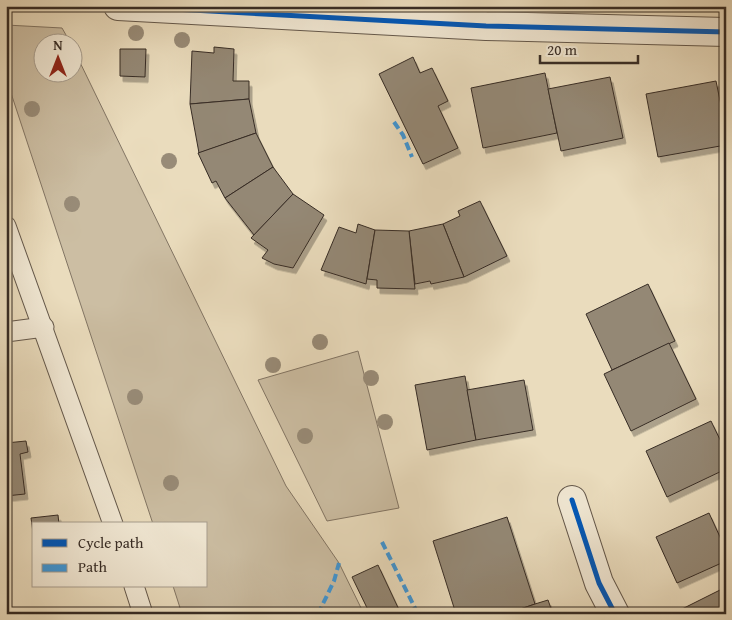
<svg xmlns="http://www.w3.org/2000/svg" width="732" height="620" font-family="'Gentium Book Plus',serif">
	<style>
		.green { fill: #ccbea3; stroke: #827564 }
		.building { fill: #948874; stroke: #372c25; filter: url(#shadow) }
		.lines { fill: none; stroke-linecap: round; stroke-linejoin: round }
		.lane-casing { stroke: #64584b; stroke-width: 21 }
		.street-casing { stroke: #64584b; stroke-width: 30 }
		.lane { stroke: #f1e8d4; stroke-width: 19 }
		.street { stroke: #f1e8d4; stroke-width: 28 }
		.quiet { stroke: #3e96d6; stroke-width: 4; stroke-dasharray: 8 4; stroke-linecap: butt }
		.cycleway-casing { stroke: #f1e8d4; stroke-width: 8 }
		.cycleway { stroke: #0057b8; stroke-width: 5 }
		.tree { fill: #988b77 }
	</style>
	<defs>
		<filter id="shadow"><feDropShadow dx="3" dy="5.5" stdDeviation="0" flood-color="#0004"/></filter>
	</defs>
	<rect width="100%" height="100%" fill="#eadcbd"/>
	<filter id="stains"><feTurbulence type="fractalNoise" baseFrequency=".004" numOctaves="4"/><feColorMatrix values="0 0 0 0 .2 0 0 0 0 .09 0 0 0 0 .02 0 0 0 .5 -.17"/></filter>
	<radialGradient id="worn" r=".72"><stop offset=".6" stop-color="#630" stop-opacity="0"/><stop offset="1" stop-color="#630" stop-opacity=".3"/></radialGradient>
	<g class="green">
		<polygon points="6,25 62,28 70,42 42,42 42,72 72,72 73,48 286,486 339,563 364,614 182,614 173,586 206,586 206,524 153,524 9,87 6,87"/>
		<polygon points="358,351 399,508 327,521 258,380"/>
	</g>
	<g class="building">
		<polygon points="214,47 234,49 233,81 249,81 249,99 190,104 192,51 214,53"/>
		<polygon points="120,49 146,49 145,77 120,76"/>
		<polygon points="413,57 420,73 432,68 448,101 438,106 458,148 423,164 379,74"/>
		<polygon points="545,73 557,133 483,148 471,88"/>
		<polygon points="610,77 623,138 561,151 548,89"/>
		<polygon points="716,81 726,130 726,145 658,157 646,94"/>
		<polygon points="726,97 726,130 720,99"/>
		<polygon points="249,99 256,133 199,153 190,104"/>
		<polygon points="256,133 273,167 225,198 216,181 212,183 198,153"/>
		<polygon points="273,167 293,194 254,235 225,198"/>
		<polygon points="293,194 324,215 293,268 274,264 262,258 268,250 251,238"/>
		<polygon points="480,201 507,256 464,277 443,224 460,216 458,211"/>
		<polygon points="358,224 375,230 366,284 321,270 339,227 356,233"/>
		<polygon points="443,224 464,277 431,284 430,281 415,284 409,231"/>
		<polygon points="375,230 409,231 415,289 377,288 377,280 367,279"/>
		<polygon points="648,284 675,341 612,370 586,314"/>
		<polygon points="669,343 696,399 631,431 604,374"/>
		<polygon points="465,376 476,440 427,450 415,385"/>
		<polygon points="524,380 533,430 476,440 467,390"/>
		<polygon points="711,421 726,452 726,469 667,497 646,451"/>
		<polygon points="26,441 28,452 20,454 25,494 6,496 6,443"/>
		<polygon points="709,513 726,550 726,561 677,583 656,537"/>
		<polygon points="58,515 59,524 34,524 34,540 31,518"/>
		<polygon points="507,517 535,604 506,614 456,614 433,541"/>
		<polygon points="378,565 401,614 370,614 352,577"/>
		<polygon points="726,587 726,614 672,614"/>
		<polygon points="548,600 553,614 506,614 535,604"/>
	</g>
	<g class="lines">
		<defs>
			<g id="lane">
				<polyline points="6,226 113,524"/>
				<polyline points="6,332 44,327"/>
				<polyline points="134,586 143,614"/>
			</g>
			<g id="street">
				<polyline points="118,6 486,26 726,32"/>
				<polyline points="572,500 599,583 615,614"/>
			</g>
		</defs>
		<use href="#lane" class="lane-casing"/>
		<use href="#street" class="street-casing"/>
		<use href="#lane" class="lane"/>
		<use href="#street" class="street"/>
		<g class="quiet">
			<polyline points="394,122 403,135 412,157"/>
			<polyline points="382,542 418,614"/>
			<polyline points="318,614 334,581 339,563"/>
		</g>
		<defs>
			<g id="cycleway">
				<polyline points="118,6 486,26 726,32"/>
				<polyline points="572,500 599,583 615,614"/>
			</g>
		</defs>
		<use href="#cycleway" class="cycleway-casing"/>
		<use href="#cycleway" class="cycleway"/>
	</g>
	<g class="tree">
		<circle cx="136" cy="33" r="8"/>
		<circle cx="182" cy="40" r="8"/>
		<circle cx="32" cy="109" r="8"/>
		<circle cx="169" cy="161" r="8"/>
		<circle cx="72" cy="204" r="8"/>
		<circle cx="320" cy="342" r="8"/>
		<circle cx="273" cy="365" r="8"/>
		<circle cx="371" cy="378" r="8"/>
		<circle cx="135" cy="397" r="8"/>
		<circle cx="385" cy="422" r="8"/>
		<circle cx="305" cy="436" r="8"/>
		<circle cx="171" cy="483" r="8"/>
	</g>
	<rect width="732" height="620" fill="none" stroke="#eadcbd" stroke-width="25"/>
	<rect x="8" y="8" width="717" height="605" fill="none" stroke="#372c25" stroke-width="2.5"/>
	<rect x="12" y="12" width="707" height="595" fill="none" stroke="#372c25"/>
	<rect x="32" y="522" width="175" height="65" fill="#f1e8d4" stroke="#a79d8e"/>
	<rect x="42" y="539" width="25" height="8" fill="#0057b8" stroke="#a79d8e"/>
	<text x="78" y="548" font-size="15" fill="#372c25">Cycle path</text>
	<rect x="42" y="564" width="25" height="8" fill="#3e96d6" stroke="#a79d8e"/>
	<text x="78" y="572" font-size="15" fill="#372c25">Path</text>
	<g transform="translate(58 58)"><circle r="24" fill="#f1e8d4" stroke="#a79d8e"/>
	<path d="M0-4L9 19L0 12L-9 19Z" fill="#8f2418"/>
	<text y="-8" font-size="14" font-weight="bold" text-anchor="middle" fill="#372c25">N</text>
	</g>
	<path d="M540 55v8h98v-8" fill="none" stroke="#372c25" stroke-width="2.5"/>
	<text x="547" y="55" font-size="15" fill="#372c25" stroke="#f1e8d4" stroke-width="4" paint-order="stroke">20 m</text>
	<rect width="100%" height="100%" filter="url(#stains)"/>
	<rect width="100%" height="100%" fill="url(#worn)"/>
</svg>
